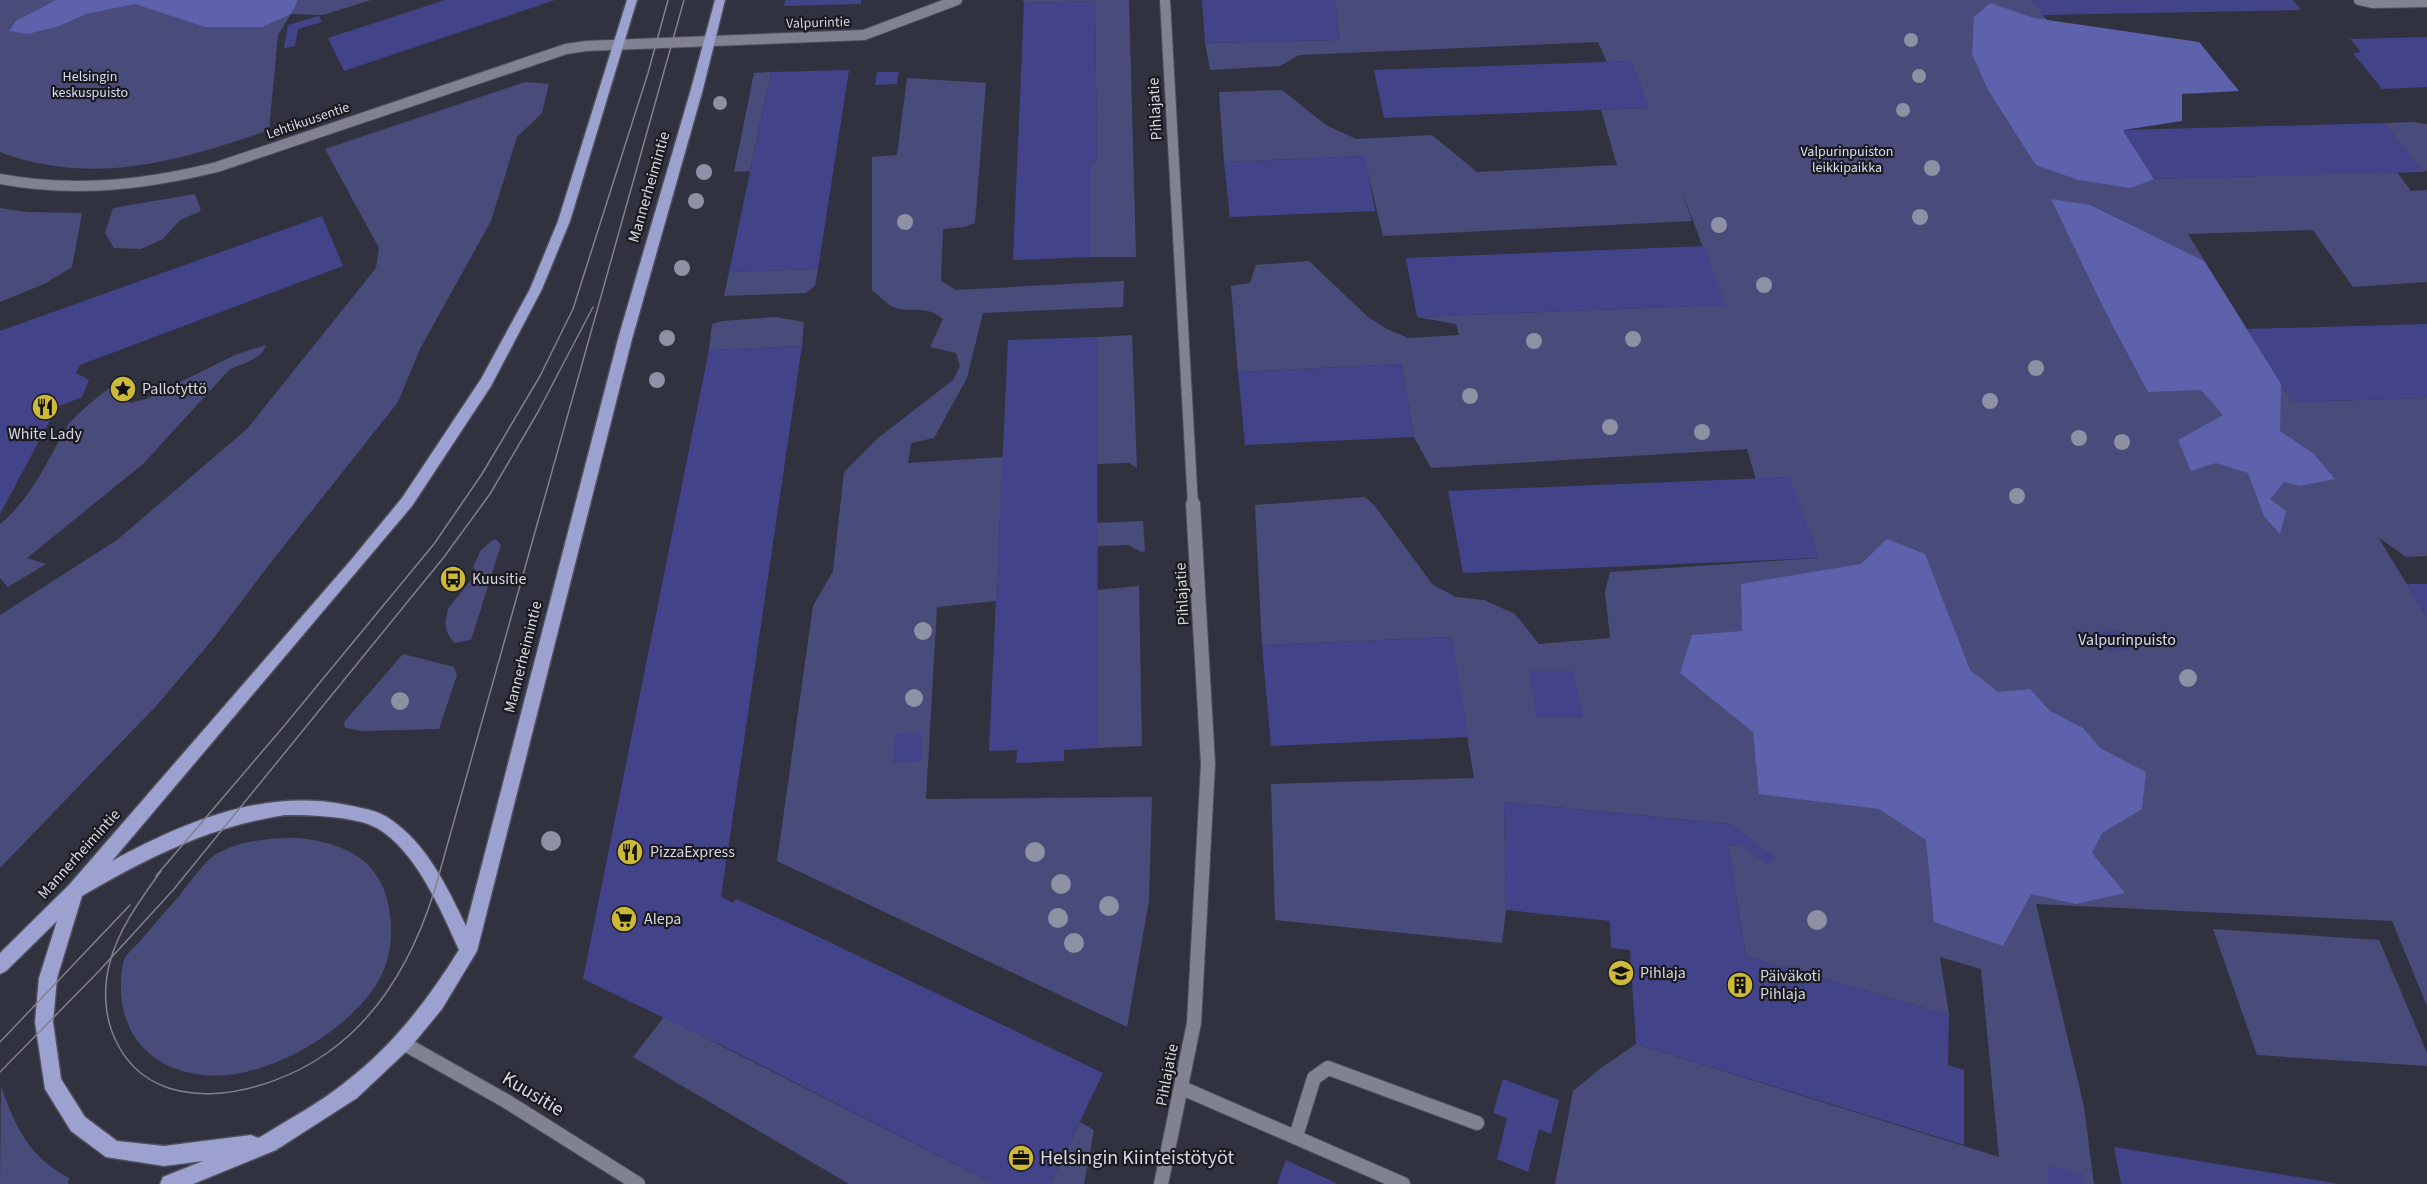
<svg xmlns="http://www.w3.org/2000/svg" width="2427" height="1184" font-family="'Source Sans 3',sans-serif">
	<style>
		.green { fill: #494c7b }
		.forest { fill: #5e61ac }
		.building { fill: #43438a }
		.lines { fill: none; stroke-linecap: round; stroke-linejoin: round }
		.lane-casing { stroke: #4e4f5a; stroke-width: 16 }
		.street-far1-casing { stroke: #4e4f5a; stroke-width: 12 }
		.street-casing { stroke: #4e4f5a; stroke-width: 16 }
		.primary-casing { stroke: #4e4f5a; stroke-width: 3 }
		.lane { stroke: #808292; stroke-width: 14 }
		.street-far1 { stroke: #808292; stroke-width: 10 }
		.street { stroke: #808292; stroke-width: 14 }
		.primary { fill: #9da1d0; fill-rule: evenodd }
		.tram { stroke: #80818c; stroke-width: 1.5 }
		.tree { fill: #8e91a3 }
		.labels { text-anchor: middle; dominant-baseline: central; stroke-width: 4.5; stroke-linejoin: round; paint-order: stroke }
		.far-street-label { font-size: 14px; fill: #d7d8e1; stroke: #1a1b21 }
		.far-park-label { font-size: 14px; fill: #dbdef4; stroke: #1a1b21 }
		.street-label { font-size: 16px; fill: #d7d8e1; stroke: #1a1b21 }
		.poi-label { font-size: 16px; fill: #d7d8e1; stroke: #1a1b21; text-anchor: start }
		.park-label { font-size: 16px; fill: #dbdef4; stroke: #1a1b21 }
		.near-street-label { font-size: 20px; fill: #d7d8e1; stroke: #1a1b21 }
		.near-poi-label { font-size: 20px; fill: #d7d8e1; stroke: #1a1b21; text-anchor: start }
	</style>
	<rect width="100%" height="100%" fill="#313240"/>
	<g class="green">
		<path d="M0,0H371L323,15L291,14L278,35L269,130C180,161 93,187 0,152Z"/>
		<polygon points="1023,0 1129,0 1136,257 1091,257 1091,162 1097,161 1095,1 1024,3"/>
		<polygon points="1335,0 2033,0 2154,179 2397,172 2411,191 2427,190 2427,282 2353,287 2313,230 2188,234 2292,402 2427,398 2427,556 2406,557 2378,537 2427,617 2427,1006 2392,921 2036,904 2084,1107 2094,1184 1555,1184 1573,1091 1601,1068 1636,1044 1999,1157 1981,969 1940,957 1949,1015 1746,956 1728,845 1738,846 1731,824 1504,802 1506,910 1502,943 1275,920 1271,784 1474,778 1451,637 1262,645 1255,505 1365,497 1374,505 1433,585 1456,597 1484,600 1515,614 1539,644 1610,638 1605,592 1610,572 1819,558 1789,477 1756,479 1747,449 1431,468 1414,437 1401,364 1238,372 1231,286 1250,283 1256,265 1309,261 1368,317 1387,329 1408,338 1459,335 1456,324 1417,317 1725,305 1679,184 1692,221 1383,236 1364,156 1224,162 1219,92 1282,90 1326,125 1356,139 1432,135 1477,172 1617,165 1601,110 1649,108 1631,61 1607,62 1598,42 1299,55 1280,66 1210,70 1205,43 1340,40"/>
		<polygon points="771,72 750,171 734,172 754,73"/>
		<path d="M907,78L986,83L975,223L964,227L943,229L941,281L956,290L1124,281L1123,307L983,313L967,378L934,438L911,443L908,463L1003,457L996,601L937,607L926,799L1152,797L1149,901L1127,1027L777,861L813,606L833,571L844,472L878,438L953,380L960,366L956,353L930,347L943,319C923,303 911,315 891,306C885,302 878,295 872,290V157L897,155Z"/>
		<polygon points="525,82 549,84 542,113 517,137 491,221 420,349 398,402 268,566 213,639 157,705 0,868 0,615 117,540 247,429 376,268 379,248 325,149"/>
		<polygon points="2414,122 2427,124 2427,171 2423,172 2384,123"/>
		<polygon points="195,194 201,211 180,220 163,239 141,249 114,248 105,233 113,208"/>
		<polygon points="0,208 28,212 82,213 72,267 44,284 0,302"/>
		<polygon points="818,269 815,286 806,293 724,296 729,272"/>
		<polygon points="776,317 804,322 802,346 709,350 712,324 722,321"/>
		<polygon points="1132,335 1137,468 1129,463 1097,464 1097,337"/>
		<path d="M266,345C262,359 243,364 230,369L143,464L27,558L46,564L8,587L0,578V524C32,498 47,461 67,427C72,417 108,388 119,381C125,378 130,378 136,381L127,397L130,403L146,399L237,354Z"/>
		<polygon points="1143,521 1145,551 1141,552 1129,545 1097,546 1097,523"/>
		<path d="M493,540H497L501,545L471,640L454,643C444,630 444,622 449,607L477,573L473,567L481,550Z"/>
		<polygon points="1139,586 1142,746 1098,748 1097,590"/>
		<polygon points="403,654 454,667 457,675 439,729 362,731 345,728 344,722"/>
		<path d="M298,838C353,844 387,865 391,923C392,942 389,962 379,980C349,1032 264,1082 203,1075C155,1070 122,1039 121,989C121,980 121,966 125,958C128,952 136,946 140,941C153,926 166,911 179,896C188,885 203,863 215,855C239,840 271,838 298,838Z"/>
		<polygon points="2213,929 2379,940 2427,1053 2427,1066 2257,1055"/>
		<polygon points="664,1017 995,1184 849,1184 633,1057"/>
		<path d="M1,1086C16,1128 28,1156 69,1178L68,1184H0Z"/>
		<polygon points="1080,1122 1094,1130 1084,1184 1050,1184"/>
	</g>
	<g class="forest">
		<polygon points="56,0 298,0 291,14 262,27 205,27 135,4 86,14 59,26 28,34 9,31 16,21"/>
		<polygon points="1990,3 2034,18 2199,42 2239,91 2182,94 2182,121 2123,130 2154,179 2131,188 2078,180 2036,165 1988,90 1972,54 1974,17"/>
		<polygon points="2051,199 2090,205 2204,261 2281,383 2280,431 2314,454 2335,479 2300,486 2284,482 2270,499 2286,511 2280,534 2264,516 2248,473 2216,463 2191,471 2178,440 2223,415 2201,390 2148,392 2105,311"/>
		<polygon points="1887,539 1925,554 1970,670 1998,692 2030,689 2050,711 2083,728 2100,748 2146,772 2142,809 2102,833 2092,853 2125,893 2076,904 2031,894 2003,946 1934,922 1926,840 1879,809 1759,794 1753,732 1680,673 1692,635 1742,631 1741,584 1861,564"/>
	</g>
	<g class="building">
		<polygon points="445,0 555,0 344,71 328,38"/>
		<polygon points="785,0 861,0 861,4 784,6"/>
		<polygon points="1202,0 1335,0 1340,40 1205,43"/>
		<polygon points="2033,0 2293,0 2301,10 2043,15"/>
		<polygon points="1095,1 1097,161 1091,162 1091,257 1013,260 1024,3"/>
		<polygon points="319,16 322,22 298,29 295,46 284,48 288,25"/>
		<polygon points="2427,37 2427,87 2382,89 2353,53 2361,52 2350,39"/>
		<polygon points="1631,61 1649,108 1384,118 1374,70"/>
		<polygon points="849,70 818,269 729,272 771,72"/>
		<polygon points="877,72 899,72 897,84 875,85"/>
		<polygon points="2384,123 2423,172 2154,179 2123,130"/>
		<polygon points="1365,156 1375,211 1230,217 1224,162"/>
		<polygon points="322,216 343,266 80,365 76,373 89,380 82,397 57,407 0,514 0,331"/>
		<polygon points="1704,246 1726,305 1417,317 1406,258"/>
		<polygon points="2427,324 2427,398 2292,402 2247,329"/>
		<polygon points="1097,337 1098,748 1064,750 1064,761 1016,763 1017,750 989,751 1008,340"/>
		<polygon points="802,346 721,897 733,903 736,899 806,931 1103,1073 1050,1184 995,1184 731,1050 583,979 709,350"/>
		<polygon points="1401,364 1414,437 1245,445 1238,372"/>
		<polygon points="1790,477 1819,558 1463,573 1448,491"/>
		<polygon points="2407,584 2427,584 2427,617"/>
		<polygon points="2120,630 2131,649 2109,652 2098,632"/>
		<polygon points="1451,637 1469,737 1271,746 1262,645"/>
		<polygon points="1529,671 1574,671 1583,718 1537,718"/>
		<polygon points="921,732 921,761 893,763 895,734"/>
		<polygon points="1504,802 1731,824 1775,857 1769,866 1738,843 1739,846 1728,845 1746,956 1949,1015 1948,1065 1964,1070 1964,1145 1636,1044 1630,950 1611,948 1610,921 1506,910"/>
		<polygon points="1503,1079 1559,1100 1551,1134 1539,1129 1528,1172 1497,1159 1507,1118 1493,1113"/>
		<polygon points="2114,1147 2334,1183 2334,1184 2121,1184"/>
		<polygon points="1286,1160 1338,1184 1277,1184"/>
		<polygon points="2047,1166 2083,1174 2084,1184 2049,1184"/>
	</g>
	<g class="lines">
		<defs>
			<g id="lane">
				<polyline points="1182,1088 1403,1184"/>
				<polyline points="1296,1136 1314,1078 1328,1068 1477,1123"/>
			</g>
			<g id="street-far1">
				<polyline points="1165,0 1193,506"/>
				<polyline points="2359,0 2372,3 2427,2"/>
				<path d="M0,179C74,193 144,185 217,167L566,49L586,46L864,35L957,0"/>
			</g>
			<g id="street">
				<polyline points="403,1043 506,1101 638,1184"/>
				<polyline points="1161,1184 1194,1023 1208,764 1193,504"/>
			</g>
			<path id="primary" d="M627,0H637L570,221L542,289L491,386L412,506L112,861C184,822 264,788 347,805C361,808 378,810 390,819C427,844 447,887 466,926L618,339L691,89L715,0H725L703,89L632,339L477,951L442,1009L409,1049L357,1098L276,1150L193,1184H160L163,1177L203,1161L164,1166L106,1157L71,1131L45,1089L35,1022L39,978L57,921L6,971L0,974V953L69,885L351,560L402,498L481,379L530,289L558,221ZM285,815C310,815 355,816 377,828C416,851 441,910 459,950C427,1001 392,1047 343,1084C318,1104 289,1119 262,1136L258,1138L251,1135L164,1146L117,1141L85,1117L61,1079L53,1022L57,978L82,896C149,857 208,827 285,815Z"/>
		</defs>
		<use href="#lane" class="lane-casing"/>
		<use href="#street-far1" class="street-far1-casing"/>
		<use href="#street" class="street-casing"/>
		<use href="#primary" class="primary-casing"/>
		<use href="#lane" class="lane"/>
		<use href="#street-far1" class="street-far1"/>
		<use href="#street" class="street"/>
		<use href="#primary" class="primary"/>
		<g class="tram">
			<path d="M161,871C141,899 119,928 110,962C103,987 104,1017 116,1041C155,1123 268,1095 327,1053C383,1014 415,953 435,889L684,0"/>
			<polyline points="156,876 284,726 434,544 482,474 540,376 573,309 648,73 668,0"/>
			<polyline points="0,1042 130,905"/>
			<polyline points="0,1072 100,970 174,889 444,557 490,494 538,412 593,307"/>
		</g>
	</g>
	<g class="tree">
		<circle cx="1911" cy="40" r="7"/>
		<circle cx="1919" cy="76" r="7"/>
		<circle cx="720" cy="103" r="7"/>
		<circle cx="1903" cy="110" r="7"/>
		<circle cx="1932" cy="168" r="8"/>
		<circle cx="704" cy="172" r="8"/>
		<circle cx="696" cy="201" r="8"/>
		<circle cx="1920" cy="217" r="8"/>
		<circle cx="905" cy="222" r="8"/>
		<circle cx="1719" cy="225" r="8"/>
		<circle cx="682" cy="268" r="8"/>
		<circle cx="1764" cy="285" r="8"/>
		<circle cx="667" cy="338" r="8"/>
		<circle cx="1633" cy="339" r="8"/>
		<circle cx="1534" cy="341" r="8"/>
		<circle cx="2036" cy="368" r="8"/>
		<circle cx="657" cy="380" r="8"/>
		<circle cx="1470" cy="396" r="8"/>
		<circle cx="1990" cy="401" r="8"/>
		<circle cx="1610" cy="427" r="8"/>
		<circle cx="1702" cy="432" r="8"/>
		<circle cx="2079" cy="438" r="8"/>
		<circle cx="2122" cy="442" r="8"/>
		<circle cx="2017" cy="496" r="8"/>
		<circle cx="923" cy="631" r="9"/>
		<circle cx="2188" cy="678" r="9"/>
		<circle cx="914" cy="698" r="9"/>
		<circle cx="400" cy="701" r="9"/>
		<circle cx="551" cy="841" r="10"/>
		<circle cx="1035" cy="852" r="10"/>
		<circle cx="1061" cy="884" r="10"/>
		<circle cx="1109" cy="906" r="10"/>
		<circle cx="1058" cy="918" r="10"/>
		<circle cx="1817" cy="920" r="10"/>
		<circle cx="1074" cy="943" r="10"/>
	</g>
	<defs>
		<symbol id="sight-disc" viewBox="-11 -11 22 22"><circle r="9.5" fill="#cdb938" stroke="#1a1b21"/><path d="M0-6L1.8-2.2L6-1.7L2.9 1.2L3.7 5.4L0 3.3L-3.7 5.4L-2.9 1.2L-6-1.7L-1.8-2.2Z" fill="#111"/></symbol>
		<symbol id="restaurant-disc" viewBox="-11 -11 22 22"><circle r="9.5" fill="#cdb938" stroke="#1a1b21"/><path d="M-5-6h1v4h1v-4h1v4h1v-4h1v5L-1.5 .5V6h-2V.5L-5-1ZM5-6V6H3V1.5H1.5Q1.5-4 5-6Z" fill="#111"/></symbol>
		<symbol id="bus-disc" viewBox="-11 -11 22 22"><circle r="9.5" fill="#cdb938" stroke="#1a1b21"/><path d="M-5-6H5V4H4V6H2V4H-2V6H-4V4H-5ZM-3.5-4V0h7V-4ZM-3.5 1.2v1.5H-2V1.2ZM2 1.2v1.5H3.5V1.2Z" fill="#111"/></symbol>
		<symbol id="supermarket-disc" viewBox="-11 -11 22 22"><circle r="9.5" fill="#cdb938" stroke="#1a1b21"/><path d="M-6-5.5h2.5l.6 2H6L4.5 2H-2.5L-4.4-4H-6ZM-1.5 3.2a1.3 1.3 0 1 0 .1 0ZM3 3.2a1.3 1.3 0 1 0 .1 0Z" fill="#111"/></symbol>
		<symbol id="school-disc" viewBox="-11 -11 22 22"><circle r="9.5" fill="#cdb938" stroke="#1a1b21"/><path d="M0-5L7-2L0 1L-7-2ZM-4 1L0 2.5L4 1V4Q0 6-4 4Z" fill="#111"/></symbol>
		<symbol id="building-disc" viewBox="-11 -11 22 22"><circle r="9.5" fill="#cdb938" stroke="#1a1b21"/><path d="M-4-6H4V6H1V3H-1V6H-4ZM-2.5-4.3h1.7v1.8h-1.7ZM.8-4.3h1.7v1.8H.8ZM-2.5-1h1.7V.8h-1.7ZM.8-1h1.7V.8H.8Z" fill="#111"/></symbol>
		<symbol id="office-disc" viewBox="-11 -11 22 22"><circle r="9.5" fill="#cdb938" stroke="#1a1b21"/><path d="M-6-3h4V-5.5h4V-3h4V5H-6ZM-1-4.5V-3h2v-1.5ZM-6 0V1H6V0Z" fill="#111"/></symbol>
	</defs>
	<g fill-rule="evenodd">
		<use href="#sight-disc" x="108" y="374" width="30" height="30"/>
		<use href="#restaurant-disc" x="30" y="392" width="30" height="30"/>
		<use href="#bus-disc" x="438" y="564" width="30" height="30"/>
		<use href="#restaurant-disc" x="615" y="837" width="30" height="30"/>
		<use href="#supermarket-disc" x="609" y="904" width="30" height="30"/>
		<use href="#school-disc" x="1606" y="958" width="30" height="30"/>
		<use href="#building-disc" x="1725" y="970" width="30" height="30"/>
		<use href="#office-disc" x="1006" y="1143" width="30" height="30"/>
	</g>
	<g class="labels">
		<g class="far-street-label">
			<text transform="translate(818 23) rotate(-2)">Valpurintie</text>
			<text transform="translate(308 121) rotate(-19)">Lehtikuusentie</text>
		</g>
		<g class="far-park-label">
			<text x="90" y="77">Helsingin<tspan x="90" dy="16">keskuspuisto</tspan></text>
			<text x="1847" y="152">Valpurinpuiston<tspan x="1847" dy="16">leikkipaikka</tspan></text>
		</g>
		<g class="street-label">
			<text transform="translate(1155 109) rotate(-93)">Pihlajatie</text>
			<text transform="translate(649 187) rotate(-74)">Mannerheimintie</text>
			<text transform="translate(1182 594) rotate(-93)">Pihlajatie</text>
			<text transform="translate(523 657) rotate(-76)">Mannerheimintie</text>
			<text transform="translate(79 854) rotate(-48)">Mannerheimintie</text>
			<text transform="translate(1167 1075) rotate(-79)">Pihlajatie</text>
		</g>
		<g class="poi-label">
			<text x="142" y="389">Pallotyttö</text>
			<text x="45" y="434" text-anchor="middle">White Lady</text>
			<text x="472" y="579">Kuusitie</text>
			<text x="650" y="852">PizzaExpress</text>
			<text x="644" y="919">Alepa</text>
			<text x="1640" y="973">Pihlaja</text>
			<text x="1760" y="976">Päiväkoti<tspan x="1760" dy="18">Pihlaja</tspan></text>
		</g>
		<g class="park-label">
			<text x="2127" y="640">Valpurinpuisto</text>
		</g>
		<g class="near-street-label">
			<text transform="translate(533 1094) rotate(31)">Kuusitie</text>
		</g>
		<g class="near-poi-label">
			<text x="1040" y="1158">Helsingin Kiinteistötyöt</text>
		</g>
	</g>
</svg>
